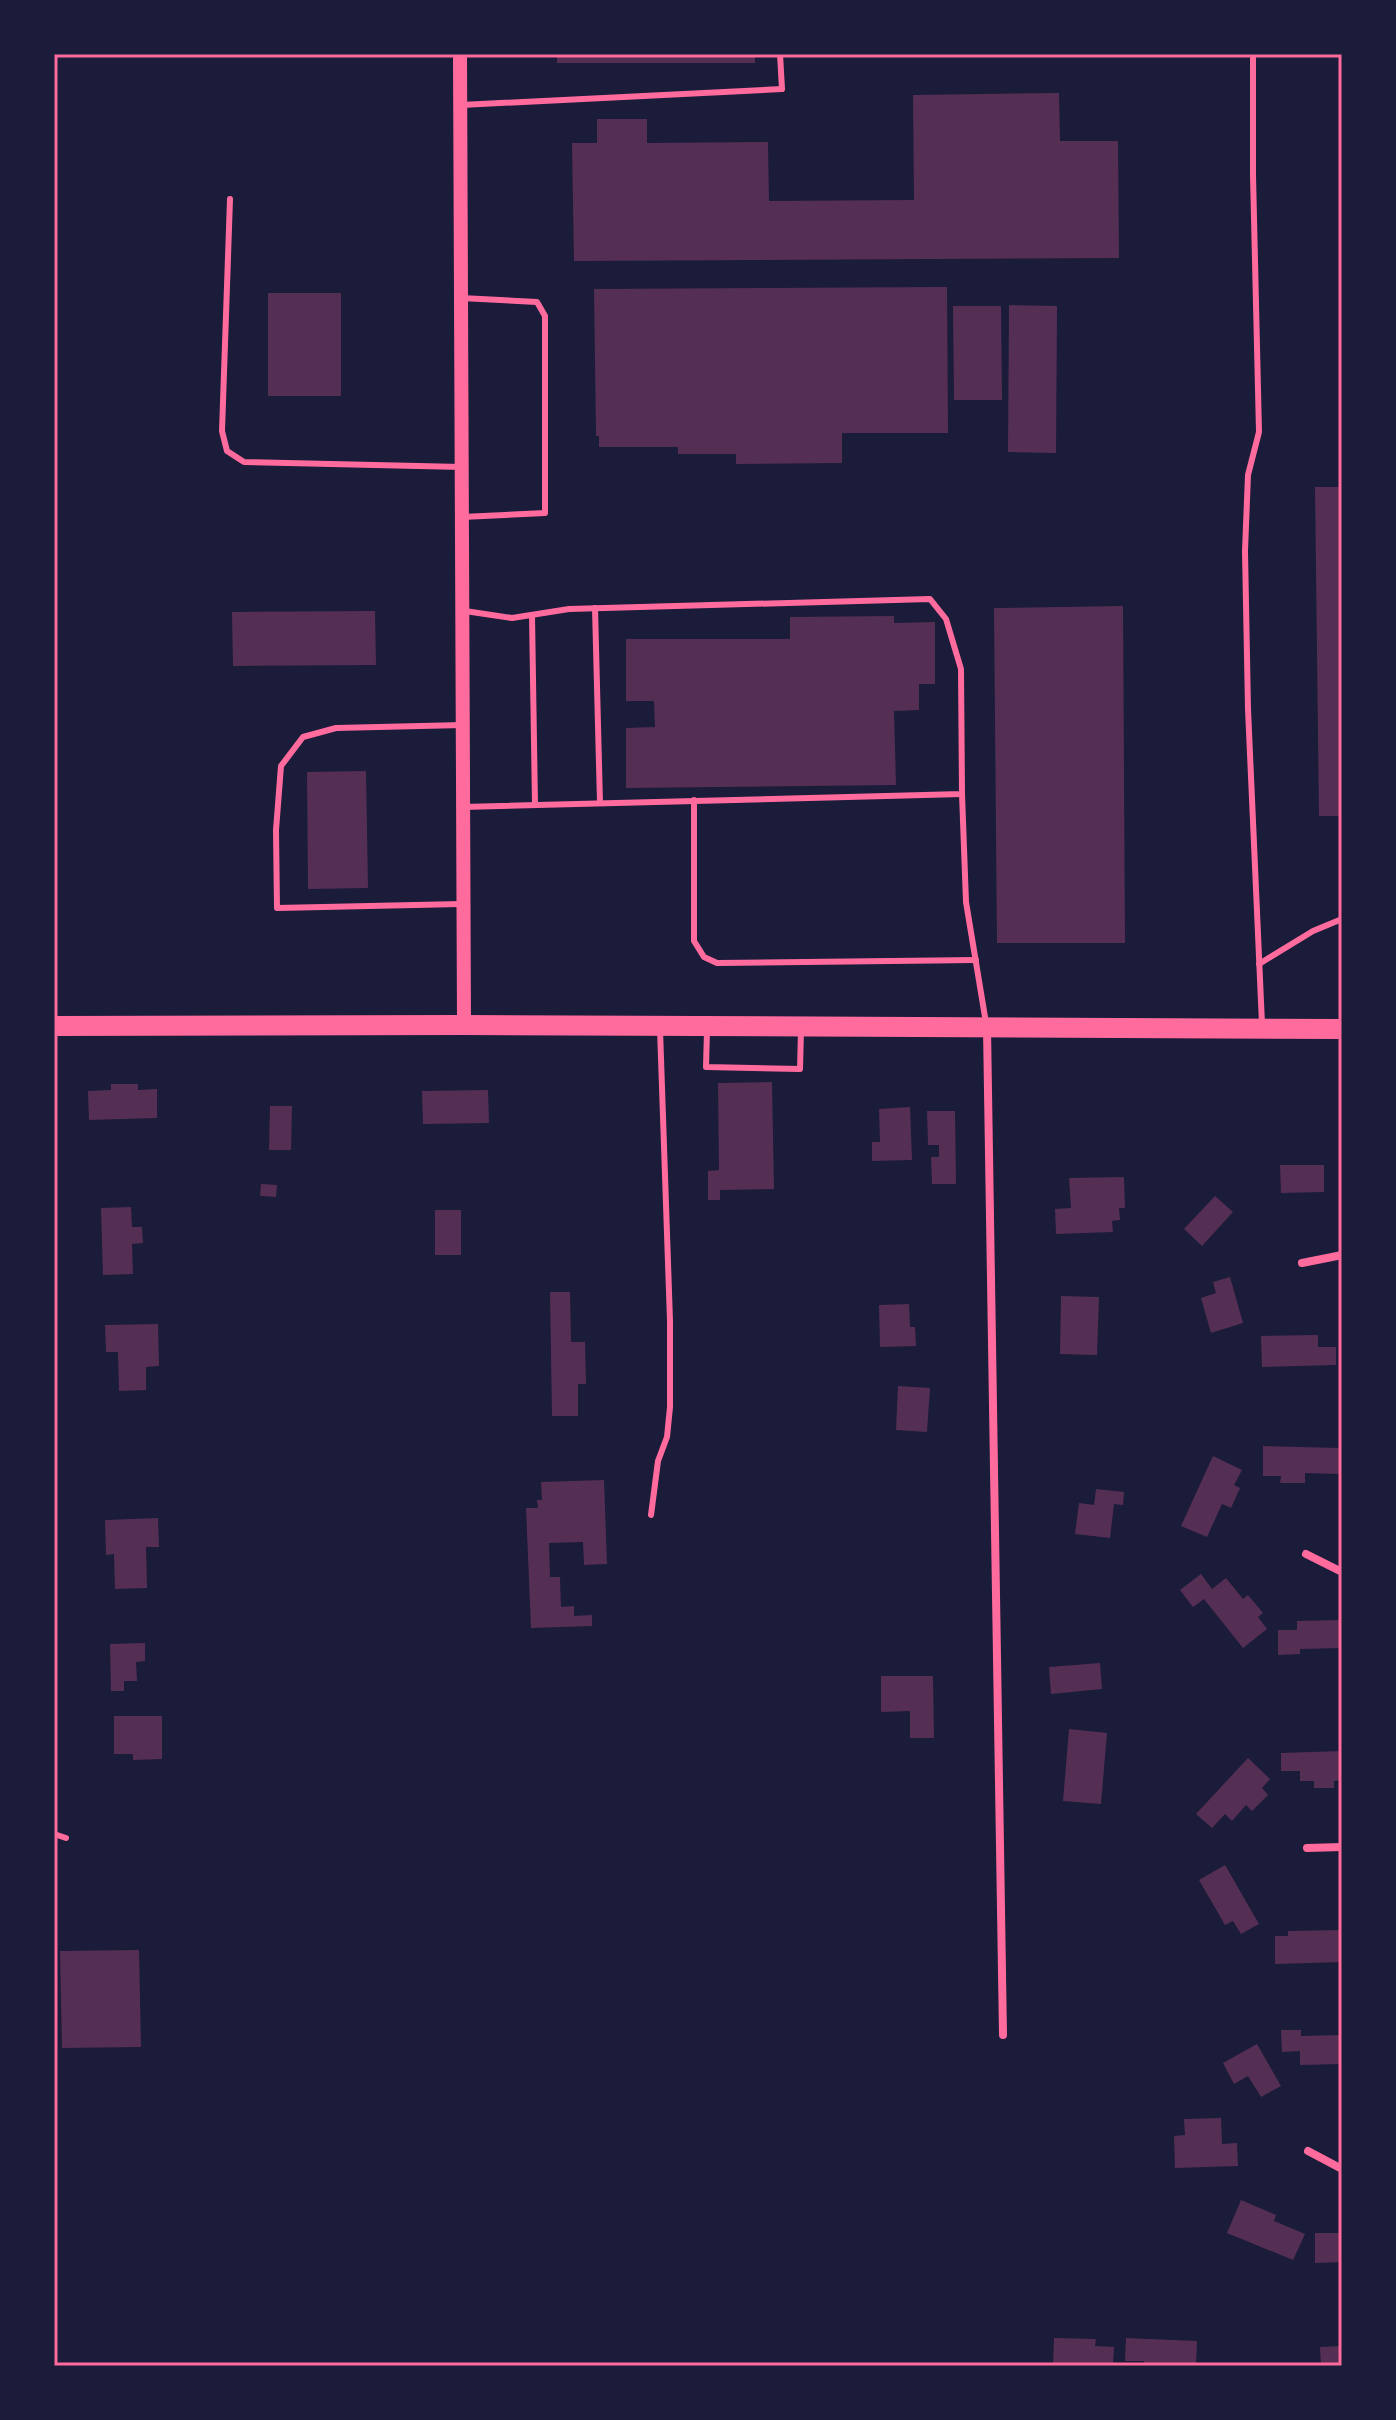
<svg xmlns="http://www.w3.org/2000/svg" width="1396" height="2420" font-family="Rubik,sans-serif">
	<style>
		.building { fill: #542f53 }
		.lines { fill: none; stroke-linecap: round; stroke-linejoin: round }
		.service { stroke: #ff6b9d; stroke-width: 6 }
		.minor { stroke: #ff6b9d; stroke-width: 8 }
		.tertiary { stroke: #ff6b9d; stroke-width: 14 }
		.primary { stroke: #ff6b9d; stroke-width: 20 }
		.neatline { fill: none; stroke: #ff6b9d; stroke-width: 3 }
	</style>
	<rect width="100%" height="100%" fill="#1b1b3a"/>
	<g class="building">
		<rect x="557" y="54" width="198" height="9"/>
		<polygon points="1059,93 1060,141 1118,141 1119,258 574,261 572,143 597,143 597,119 647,119 647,143 768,142 769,201 914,200 913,95"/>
		<polygon points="947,287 948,433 842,433 842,463 736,464 736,454 678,454 678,447 599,447 599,436 596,436 594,289"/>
		<rect x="268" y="293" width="73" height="103"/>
		<polygon points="1009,305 1057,306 1056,453 1008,452"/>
		<polygon points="953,306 1001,306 1002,400 954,400"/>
		<polygon points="1315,487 1342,487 1342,816 1319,816"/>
		<polygon points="1123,606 1125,943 997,943 994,608"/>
		<polygon points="375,611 376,665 233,666 232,612"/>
		<polygon points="894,616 894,623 935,622 935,684 919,684 919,710 894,711 896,785 626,788 626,728 655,727 654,701 626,701 626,639 790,639 790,617"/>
		<polygon points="366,771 368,888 308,889 307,772"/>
		<polygon points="772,1082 774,1189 720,1190 720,1200 708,1200 708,1171 719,1170 718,1083"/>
		<polygon points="111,1084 138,1084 138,1090 157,1089 157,1118 89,1120 88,1091 111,1090"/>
		<polygon points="488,1090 489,1123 423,1124 422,1091"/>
		<polygon points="270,1106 292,1106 291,1150 269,1150"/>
		<polygon points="910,1107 912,1160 872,1161 872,1142 880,1142 879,1109"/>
		<polygon points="927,1111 955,1111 956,1184 932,1184 931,1157 939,1157 939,1145 928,1145"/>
		<polygon points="1280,1165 1324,1165 1324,1192 1281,1193"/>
		<polygon points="1124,1177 1125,1208 1119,1208 1120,1220 1112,1221 1113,1232 1056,1234 1055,1209 1071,1208 1069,1178"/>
		<polygon points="261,1184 277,1185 276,1197 260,1196"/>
		<polygon points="1215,1196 1233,1212 1202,1246 1184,1229"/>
		<polygon points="131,1207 132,1227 142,1227 143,1243 132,1244 133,1274 103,1275 101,1208"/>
		<rect x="435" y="1210" width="26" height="45"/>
		<polygon points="1230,1277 1243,1323 1211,1333 1201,1298 1216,1293 1213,1282"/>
		<polygon points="550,1292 570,1292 571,1342 585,1342 586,1384 578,1384 578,1416 552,1416"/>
		<polygon points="1061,1296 1099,1297 1097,1355 1060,1354"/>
		<polygon points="909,1304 910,1327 915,1327 916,1346 880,1347 879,1305"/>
		<polygon points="158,1324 159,1366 146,1367 146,1390 119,1391 118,1352 106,1352 105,1325"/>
		<polygon points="1318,1335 1318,1347 1336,1347 1336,1365 1262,1367 1261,1336"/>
		<polygon points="898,1386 930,1388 927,1432 896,1430"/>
		<polygon points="1263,1446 1339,1448 1339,1474 1305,1473 1305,1483 1280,1483 1281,1476 1263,1476"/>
		<polygon points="1213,1456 1242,1470 1234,1485 1240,1488 1231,1508 1222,1504 1207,1537 1181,1526"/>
		<polygon points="604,1480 607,1564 584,1565 583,1542 549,1543 550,1577 560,1577 561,1607 574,1606 574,1616 592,1615 592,1626 531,1628 526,1508 538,1508 537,1500 542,1500 541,1482"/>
		<polygon points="1096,1489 1124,1492 1123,1505 1114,1504 1110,1538 1075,1534 1079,1503 1094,1505"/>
		<polygon points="158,1518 159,1547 146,1547 147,1588 115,1589 114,1554 106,1555 105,1520"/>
		<polygon points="1201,1574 1212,1589 1226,1578 1243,1599 1248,1595 1263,1613 1258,1617 1267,1629 1243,1648 1204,1599 1193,1607 1180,1590"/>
		<polygon points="1342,1620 1342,1648 1300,1649 1300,1654 1278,1655 1278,1630 1297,1630 1297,1621"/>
		<polygon points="145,1643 145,1661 136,1662 137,1681 124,1681 124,1691 111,1691 110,1644"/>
		<polygon points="1100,1663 1102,1689 1051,1694 1049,1667"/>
		<polygon points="881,1676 933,1676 934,1738 910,1738 910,1711 881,1712"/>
		<polygon points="114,1716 162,1716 162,1759 133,1760 133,1754 114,1754"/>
		<polygon points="1069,1729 1107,1733 1101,1804 1063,1801"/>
		<polygon points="1342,1751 1342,1780 1334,1781 1334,1788 1314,1788 1314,1781 1300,1781 1300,1771 1281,1771 1281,1753"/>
		<polygon points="1248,1758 1270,1779 1262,1788 1268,1795 1252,1811 1246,1805 1232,1821 1225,1814 1212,1828 1196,1814"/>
		<polygon points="1225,1865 1259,1924 1241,1934 1233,1921 1225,1925 1199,1880"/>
		<polygon points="1342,1930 1342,1962 1275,1964 1275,1936 1288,1936 1288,1931"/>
		<polygon points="139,1950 141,2047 62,2048 60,1951"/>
		<polygon points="1281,2030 1301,2030 1301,2036 1342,2035 1342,2064 1300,2065 1300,2051 1282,2052"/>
		<polygon points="1257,2044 1281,2086 1261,2097 1248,2076 1234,2084 1223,2063"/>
		<polygon points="1221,2118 1222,2144 1237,2143 1238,2166 1175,2168 1174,2136 1185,2135 1184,2119"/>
		<polygon points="1241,2200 1276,2215 1274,2221 1305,2234 1293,2260 1227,2233"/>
		<polygon points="1315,2233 1342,2233 1342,2262 1315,2263"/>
		<polygon points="1054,2338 1096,2339 1095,2346 1114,2347 1113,2366 1053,2366"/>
		<polygon points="1126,2338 1197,2341 1196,2366 1144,2366 1144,2361 1125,2361"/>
		<polygon points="1342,2346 1342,2366 1321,2366 1320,2347"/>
	</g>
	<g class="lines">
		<g class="service">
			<polyline points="1253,54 1253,175 1259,432 1248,475 1245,551 1248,709 1262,1024"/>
			<polyline points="461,105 782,89 780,54"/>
			<polyline points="230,199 222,431 227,451 244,462 462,467"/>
			<polyline points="461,298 537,302 545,316 545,513 462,517"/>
			<polyline points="595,608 600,803"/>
			<polyline points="532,615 535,805"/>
			<polyline points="962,794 966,902 986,1023"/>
			<polyline points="694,800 694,941 704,957 717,963 976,960"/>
			<polyline points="463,807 962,794 961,669 946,619 930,599 569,609 512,618 465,611"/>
			<polyline points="461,904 277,908 276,830 281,766 303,737 336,728 463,725"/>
			<polyline points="1259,964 1313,931 1342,919"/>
			<polyline points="707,1031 706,1067 800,1069 801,1030"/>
			<polyline points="651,1515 658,1461 667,1437 670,1407 670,1321 660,1029"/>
			<polyline points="54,1834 66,1838"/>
		</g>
		<g class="minor">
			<polyline points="987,1028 1003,2035"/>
			<polyline points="1302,1263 1342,1255"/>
			<polyline points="1306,1554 1342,1572"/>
			<polyline points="1307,1848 1342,1847"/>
			<polyline points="1308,2151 1342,2169"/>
		</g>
		<polyline class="tertiary" points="460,54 464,1025"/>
		<polyline class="primary" points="54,1026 464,1025 1342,1029"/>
	</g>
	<rect width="1396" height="2420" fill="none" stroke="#1b1b3a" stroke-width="112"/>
	<rect x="56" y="56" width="1284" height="2308" class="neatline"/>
</svg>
